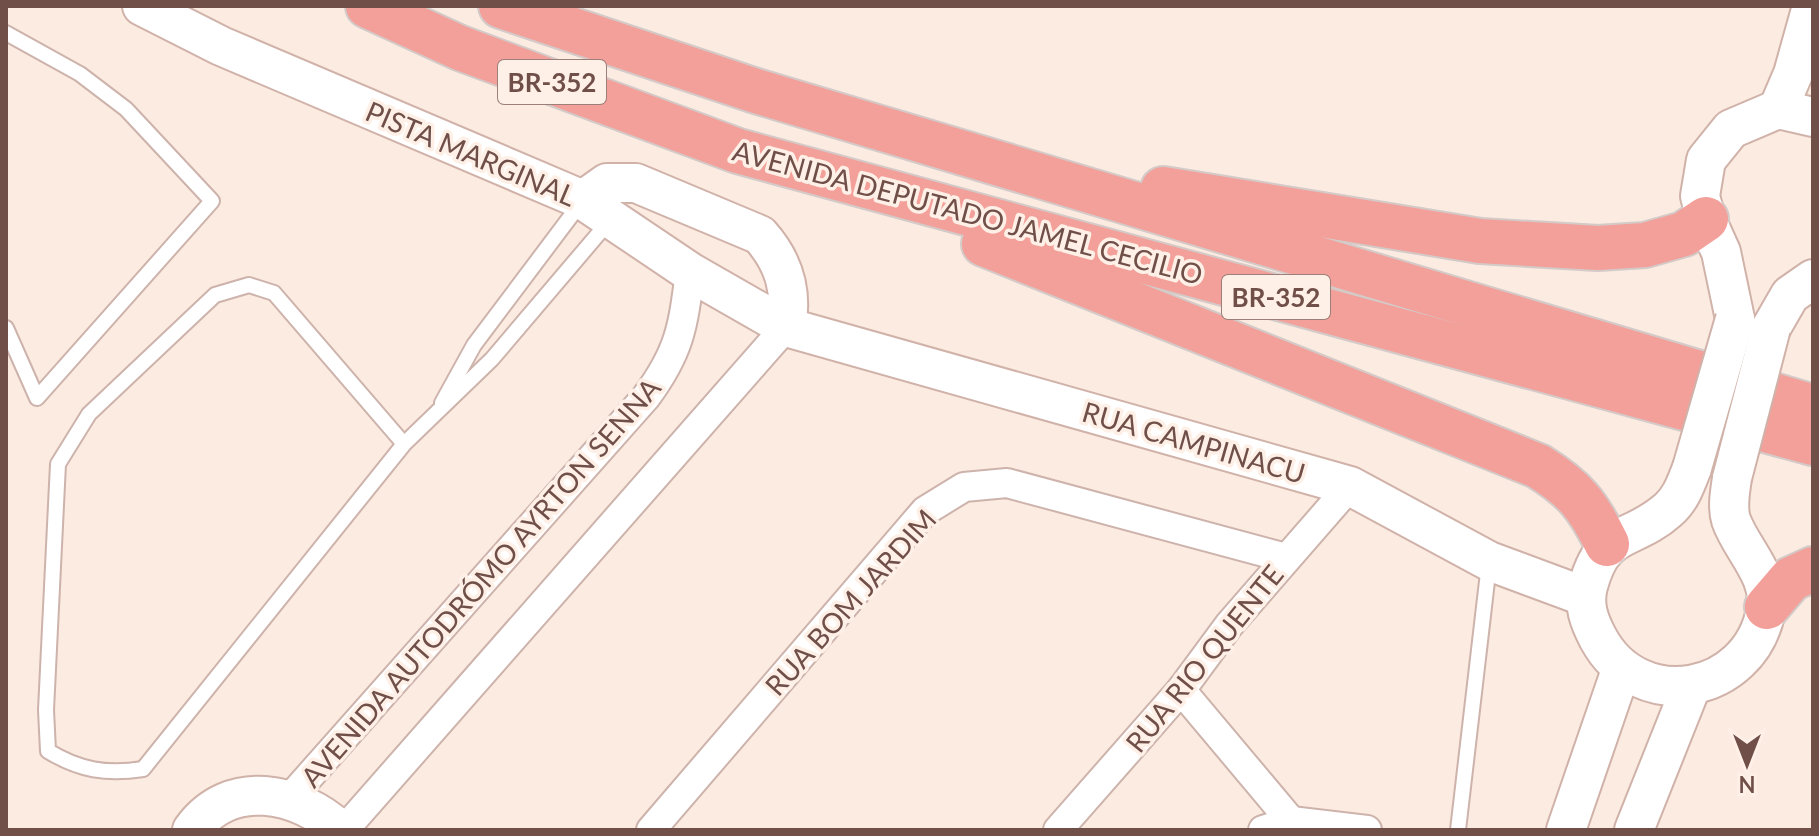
<svg xmlns="http://www.w3.org/2000/svg" width="1819" height="836" font-family="Lato,sans-serif">
	<style>
		.lines { fill: none; stroke-linecap: round; stroke-linejoin: round }
		.lane-casing { stroke: #cdb3ab; stroke-width: 18 }
		.street-casing { stroke: #cdb3ab; stroke-width: 32 }
		.secondary-casing { stroke: #d0b2a9; stroke-width: 42 }
		.highway-casing { stroke: #d4cac8; stroke-width: 48 }
		.lane { stroke: #fff; stroke-width: 14 }
		.street { stroke: #fff; stroke-width: 28 }
		.secondary { stroke: #fff; stroke-width: 38 }
		.highway { stroke: #f39f9a; stroke-width: 44 }
		.secondary-bridge-casing { stroke: #d0b2a9; stroke-width: 42; stroke-linecap: butt }
		.secondary-bridge { stroke: #fff; stroke-width: 38 }
		.labels { text-anchor: middle; dominant-baseline: central; stroke-width: 7; stroke-linejoin: round; paint-order: stroke }
		.shield { fill: #fef0e6; stroke: #9b7f78; stroke-width: 2 }
		.shield-label { font-size: 26px; font-weight: bold; fill: #704f49 }
		.street-label { font-size: 28px; fill: #704f49; stroke: #fef0e6 }
	</style>
	<rect width="100%" height="100%" fill="#fbebe1"/>
	<g class="lines">
		<defs>
			<g id="lane">
				<polyline points="6,33 80,74 126,109 212,201 37,398 6,328"/>
				<polyline points="442,403 474,345 583,200"/>
				<path d="M404,444L274,293L249,285L215,295L89,414L58,464L46,710L48,751C79,770 107,775 143,769L404,444L492,359L611,219"/>
				<polyline points="1458,830 1489,564"/>
			</g>
			<g id="street">
				<polyline points="1181,690 1291,821"/>
				<path d="M290,798L646,397C680,351 683,327 690,272"/>
				<polyline points="344,830 786,327"/>
				<polyline points="651,830 925,511 964,487 1007,483 1286,558"/>
				<polyline points="1058,830 1181,690 1229,625 1350,486"/>
				<polyline points="1263,830 1291,821 1367,830"/>
			</g>
			<g id="secondary">
				<polyline points="142,6 221,46 583,200 690,272 786,327 1350,486 1489,561 1586,597"/>
				<polyline points="1778,109 1793,74 1812,6"/>
				<path d="M583,200L607,183H636L760,235C784,262 793,291 786,327"/>
				<polyline points="1735,319 1721,252 1706,219 1700,196 1706,160 1731,129 1778,109 1813,117"/>
				<polyline points="1771,328 1790,295 1813,279"/>
				<path d="M1692,468C1686,483 1681,499 1668,510C1631,543 1604,527 1588,586C1583,605 1589,621 1598,638C1639,715 1750,695 1766,610C1773,577 1741,549 1731,520C1727,507 1730,492 1732,478"/>
				<path d="M192,830C230,777 299,792 340,830"/>
				<polyline points="1566,830 1621,670"/>
				<polyline points="1634,830 1691,687"/>
			</g>
			<g id="highway">
				<polyline points="368,6 460,48 738,151 1813,443"/>
				<polyline points="501,6 756,91 1813,407"/>
				<polyline points="1163,189 1480,241 1598,248 1645,245 1684,234 1706,219"/>
				<path d="M984,244L1538,466C1575,489 1588,505 1607,544"/>
				<polyline points="1767,607 1791,579 1813,569"/>
			</g>
		</defs>
		<use href="#lane" class="lane-casing"/>
		<use href="#street" class="street-casing"/>
		<use href="#secondary" class="secondary-casing"/>
		<use href="#highway" class="highway-casing"/>
		<use href="#lane" class="lane"/>
		<use href="#street" class="street"/>
		<use href="#secondary" class="secondary"/>
		<use href="#highway" class="highway"/>
		<defs>
			<g id="secondary-bridge">
				<polyline points="1692,468 1735,319"/>
				<polyline points="1732,478 1771,328"/>
			</g>
		</defs>
		<use href="#secondary-bridge" class="secondary-bridge-casing"/>
		<use href="#secondary-bridge" class="secondary-bridge"/>
	</g>
	<g class="labels">
		<g class="shield">
			<rect x="498" y="60" width="108" height="44" rx="6"/>
			<rect x="1222" y="275" width="108" height="44" rx="6"/>
		</g>
		<g class="shield-label">
			<text x="552" y="82">BR-352</text>
			<text x="1276" y="297">BR-352</text>
		</g>
		<g class="street-label">
			<text transform="translate(471 153) rotate(23)">PISTA MARGINAL</text>
			<text transform="translate(968 212) rotate(15)">AVENIDA DEPUTADO JAMEL CECILIO</text>
			<text transform="translate(1194 442) rotate(16)">RUA CAMPINACU</text>
			<text transform="translate(480 582) rotate(-49)">AVENIDA AUTODRÓMO AYRTON SENNA</text>
			<text transform="translate(850 602) rotate(-48)">RUA BOM JARDIM</text>
			<text transform="translate(1204 658) rotate(-51)">RUA RIO QUENTE</text>
		</g>
	</g>
	<rect width="1819" height="836" fill="none" stroke="#704f49" stroke-width="16"/>
	<g transform="translate(1747 764) rotate(180)" stroke="#fef0e6" stroke-width="6" paint-order="stroke">
	<path d="M0-6L14 30L0 20L-14 30Z" fill="#704f49"/>
	<text y="-12" font-size="22" font-weight="bold" text-anchor="middle" fill="#704f49">N</text>
	</g>
</svg>
